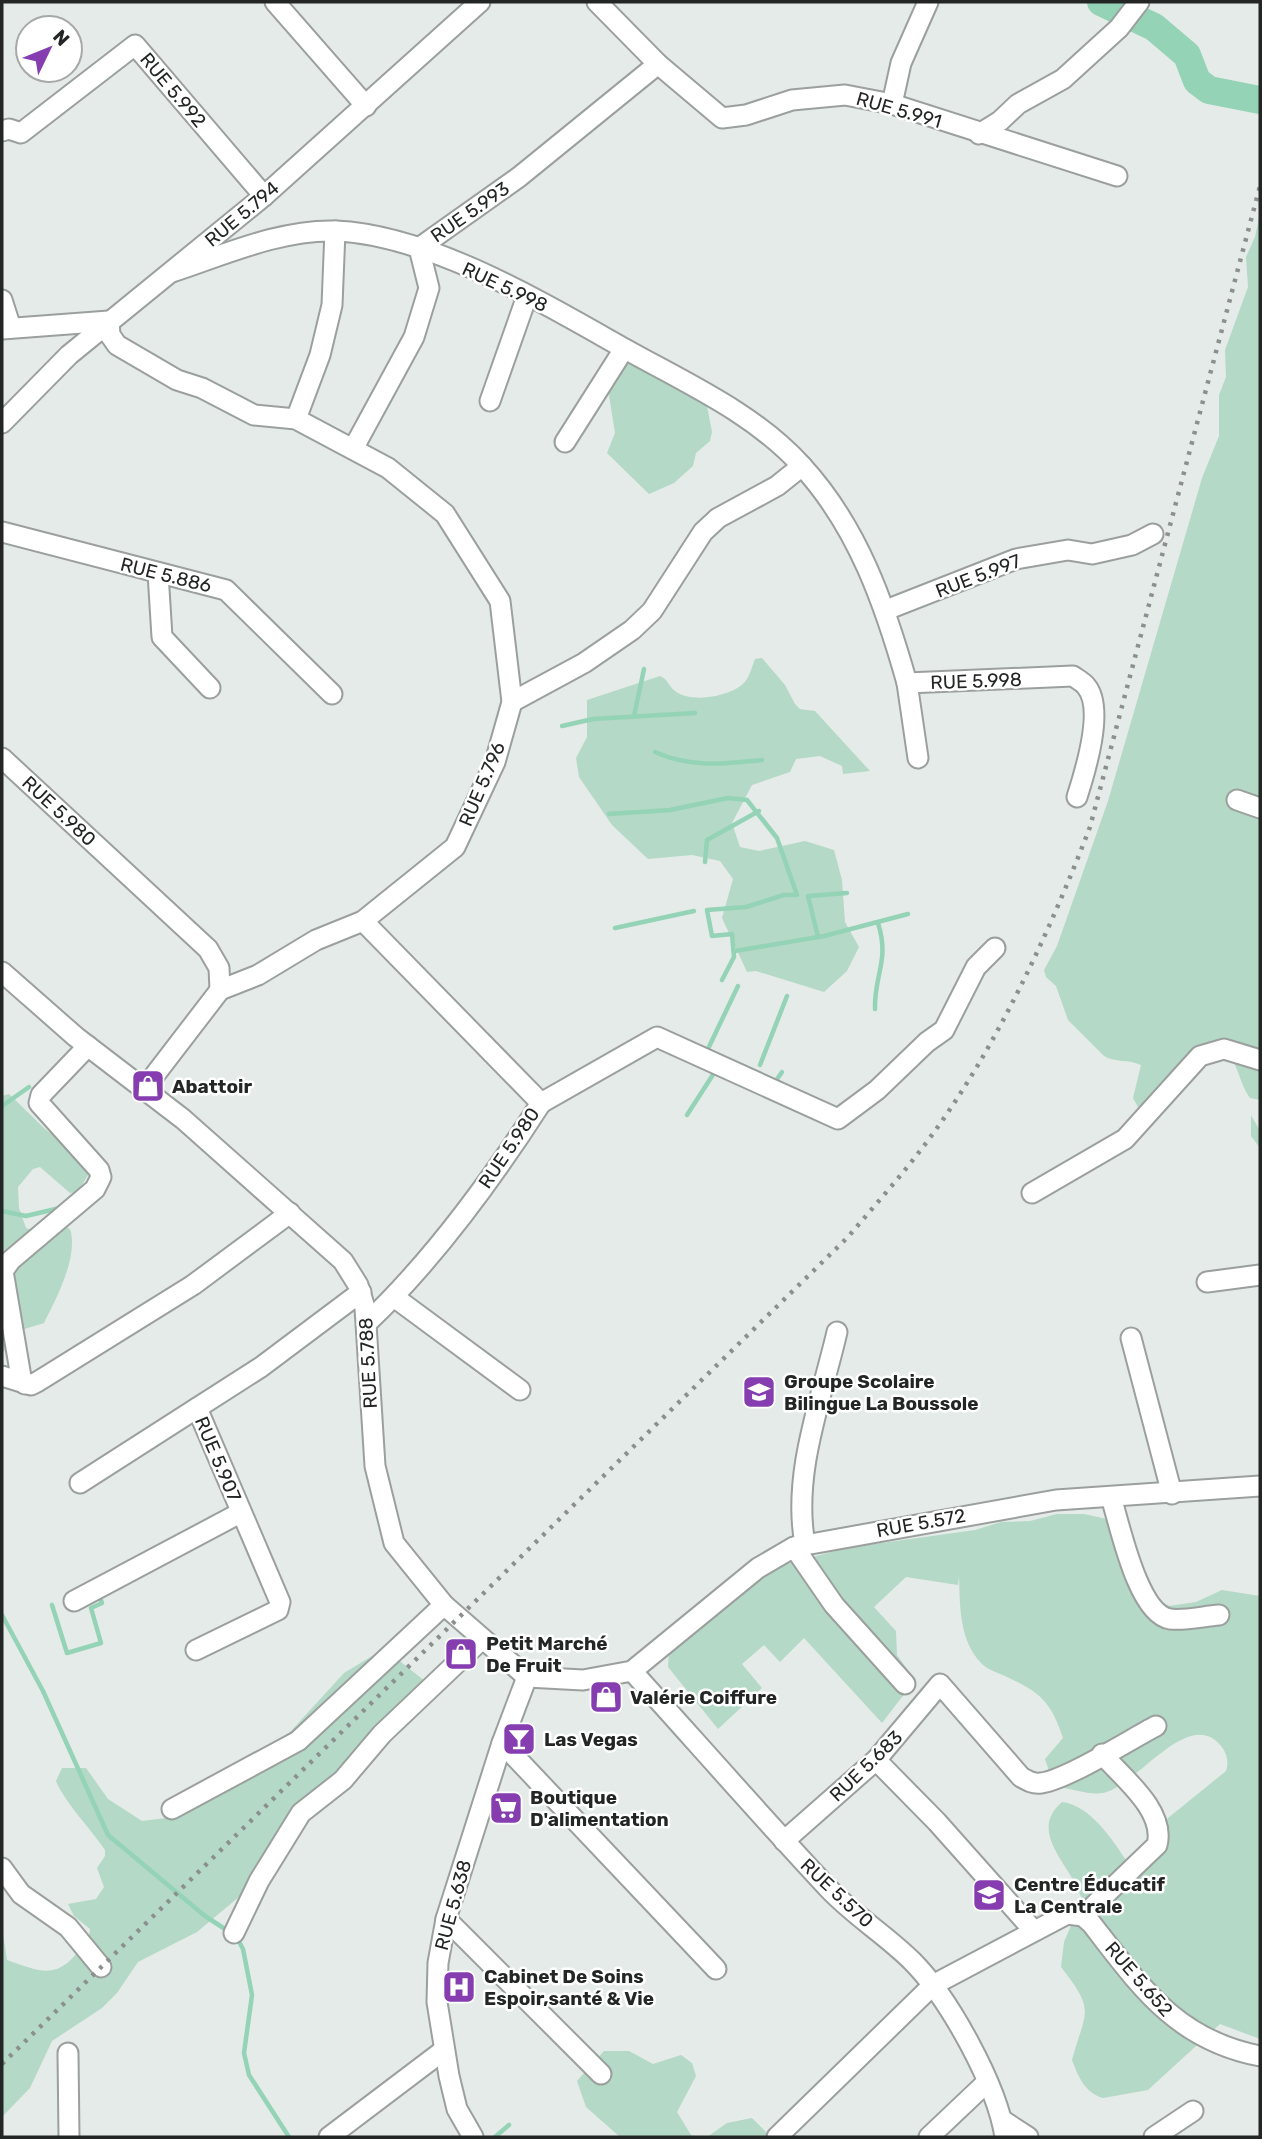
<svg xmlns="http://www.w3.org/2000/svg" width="1262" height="2139" font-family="Rubik,sans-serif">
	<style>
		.green { fill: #b4d9c7 }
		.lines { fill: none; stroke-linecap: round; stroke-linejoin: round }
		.stream { stroke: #94d3b6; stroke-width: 4.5 }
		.river { stroke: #94d3b6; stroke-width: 28 }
		.minor-casing { stroke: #9ba09e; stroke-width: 23 }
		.minor { stroke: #fff; stroke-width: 19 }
		.rail { stroke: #8b8f8d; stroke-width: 4.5; stroke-dasharray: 3.5 7; stroke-linecap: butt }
		.labels { text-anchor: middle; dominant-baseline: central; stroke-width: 5; stroke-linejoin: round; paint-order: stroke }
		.street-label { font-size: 19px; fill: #242625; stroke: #fff }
		.poi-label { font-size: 19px; font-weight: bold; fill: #242625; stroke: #fff; text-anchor: start }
	</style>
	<rect width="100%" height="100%" fill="#e5ebe8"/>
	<g class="green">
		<path d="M1260,213V1100L1250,1098C1238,1080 1239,1065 1224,1047L1142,1114L1133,1098L1141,1065C1128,1059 1116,1063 1104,1056L1068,1020L1056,986L1046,977L1044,970L1057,946L1108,801L1202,478L1219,436V395L1226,377L1225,350L1248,287L1246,257L1255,237Z"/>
		<polygon points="627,359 707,406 712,432 710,441 696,453 693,466 674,483 649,494 607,453 615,433 608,389"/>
		<path d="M762,658L785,685L795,704L800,709L815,711L870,771L843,774L842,766L820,756L796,759L790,772L752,785L732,823L740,847L759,851L805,841L834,850L842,880L845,922L859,947L847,971L824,992L756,971L747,972L722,918L733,879L720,861L692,855L648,859L612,825L579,777L576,758L587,737V700L660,676C669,680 668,686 675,691C690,703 724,697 739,687C749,681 751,669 755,659Z"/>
		<path d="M9,1094L45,1129L74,1151L88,1175L78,1192L70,1193L40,1167L33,1169L18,1187L19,1208L26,1228L32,1230L59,1223L70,1229C79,1256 56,1299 44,1323L18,1331L2,1354V1096Z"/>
		<polygon points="1251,1115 1260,1131 1260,1148 1251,1136"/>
		<path d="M1057,1514H1084L1111,1520L1144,1592L1169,1606L1196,1602L1222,1590L1260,1596V2039L1220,2024L1148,2090L1103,2098C1085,2093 1078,2076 1072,2060C1086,2009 1096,2012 1061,1967L1064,1942L1082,1900C1073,1866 1026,1833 1062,1802C1091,1806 1112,1839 1128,1863L1157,1845L1168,1818L1226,1771C1229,1762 1227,1753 1221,1746C1188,1705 1135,1789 1102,1793C1089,1795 1072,1789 1059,1787L1053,1783L1045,1759L1063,1738C1051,1702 1041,1693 1007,1677C999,1673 988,1670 982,1664C959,1641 960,1606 959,1576L958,1585L906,1577L874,1607L896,1631L897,1655L915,1680L882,1723L804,1638L780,1662L764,1645L742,1664L762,1688L718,1729L668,1667L669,1651L772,1568L846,1548L975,1530L1001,1522L1030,1521Z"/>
		<path d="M377,1653L389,1663L396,1658L426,1682L252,1886L197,1932L138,1962L117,1993L102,2008L52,2041L30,2088L2,2117V1927L7,1960C37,1970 54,1981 77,1953C83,1945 90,1939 90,1929L74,1916L68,1904L96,1899L104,1887L97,1868L105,1856V1850C91,1829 65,1803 56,1781L62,1768H86L108,1799L142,1821L174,1817L291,1731L344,1673Z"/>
		<polygon points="604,2051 629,2051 653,2064 681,2055 692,2063 696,2076 677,2112 691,2135 697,2137 620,2137 586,2107 577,2081"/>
		<polygon points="752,2118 771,2137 707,2137 727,2123"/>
	</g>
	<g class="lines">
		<g class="stream">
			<polyline points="634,716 644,669"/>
			<polyline points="562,726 593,719 695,713"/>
			<path d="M655,752C691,768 723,764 762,760"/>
			<polyline points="609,814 670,810 728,798 747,800 777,838 797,895 784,895 746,907 707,910 712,936 732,934 734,957 722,980"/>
			<polyline points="705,862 707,840 759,811"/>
			<polyline points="615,928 694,911"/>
			<polyline points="818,937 808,896 847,893"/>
			<polyline points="735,951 824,936 908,914"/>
			<path d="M875,1009C874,974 890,961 878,923"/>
			<polyline points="706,1053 738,986"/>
			<polyline points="760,1065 787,996"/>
			<polyline points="773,1085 782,1072"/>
			<polyline points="2,1106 29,1087"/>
			<polyline points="687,1115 716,1070"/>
			<polyline points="2,1211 26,1216 64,1207"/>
			<polyline points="52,1605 67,1653 101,1643 91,1608 102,1603 99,1595"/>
			<polyline points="2,1615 43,1691 108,1835 205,1916 228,1931"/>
			<polyline points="237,1938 243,1949 252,1995 244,2053 249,2075 289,2137"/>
			<polyline points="495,2137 509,2125"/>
		</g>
		<polyline class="river" points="1101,2 1154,27 1187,55 1197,81 1209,90 1260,100"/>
		<defs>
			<g id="minor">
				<polyline points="275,2 366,106"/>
				<polyline points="597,2 658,64 722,118 746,115 792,100 845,95 892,104 1117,176"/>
				<polyline points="892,104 901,63 928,2"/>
				<polyline points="2,131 9,129 21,133 135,45 264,196"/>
				<polyline points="979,134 1000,121 1018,104 1063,79 1119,28 1139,2"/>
				<path d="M172,272C224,255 281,229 336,231C431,235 545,304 627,350C688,384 755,414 802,466C858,527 885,605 907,683L1073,676C1077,679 1083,682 1086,686C1105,708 1085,772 1077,797"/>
				<polyline points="2,300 11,328"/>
				<polyline points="2,329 109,321 110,335 117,345 177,380 202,388 254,415 296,419 388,468 445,514 500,601 512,702 495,762 455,847 363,921 316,940 258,975 220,990 144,1089"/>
				<polyline points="490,401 527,296"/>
				<polyline points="296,419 320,355 332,305 335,231"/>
				<polyline points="2,423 69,355 264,196 480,2"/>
				<polyline points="565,442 624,349"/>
				<polyline points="353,449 414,337 429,288 419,248 519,177 658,64"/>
				<polyline points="2,532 226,590 332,694"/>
				<polyline points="158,573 162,637 210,688"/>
				<polyline points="886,610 1016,559 1068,550 1092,554 1132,545 1153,534"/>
				<polyline points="907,683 918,758"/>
				<polyline points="512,702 584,663 632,630 652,611 703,532 718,518 777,486 802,466"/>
				<polyline points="2,758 208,949 219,968 220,990"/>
				<polyline points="1237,800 1260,808"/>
				<path d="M363,921L541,1103C491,1181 435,1258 368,1322"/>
				<polyline points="2,972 76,1037 183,1119 343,1261 358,1285 365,1308 375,1466 394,1543 444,1605 527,1677 583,1680 632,1671 758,1568 794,1547 1056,1500 1260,1486"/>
				<polyline points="541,1103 657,1037 838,1119 877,1090 927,1042 944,1030 976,967 995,948"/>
				<polyline points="1032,1193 1125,1139 1200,1056 1224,1049 1260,1060"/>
				<polyline points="1207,1282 1260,1275"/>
				<polyline points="394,1297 520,1390"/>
				<polyline points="1131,1338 1172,1494"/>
				<polyline points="2,1376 31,1385 37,1382 193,1285 290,1213"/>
				<polyline points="25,1384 21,1377 3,1271 11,1260 95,1189 101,1177 99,1170 39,1103 41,1095 88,1046"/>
				<polyline points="80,1483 197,1408"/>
				<path d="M1111,1497C1120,1526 1138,1614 1170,1619C1185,1621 1204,1616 1219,1615"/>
				<path d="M805,1544C792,1474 821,1401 837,1332"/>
				<polyline points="794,1547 834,1605 905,1684"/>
				<polyline points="74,1601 240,1513"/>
				<polyline points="196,1650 278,1610 280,1602 197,1408 261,1367 361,1292"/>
				<path d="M632,1671C697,1743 761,1816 828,1888C853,1915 886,1935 912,1961C949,1998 997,2085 1005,2137"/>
				<polyline points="502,1743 716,1969"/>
				<polyline points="876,1760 937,1822 1034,1931"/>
				<polyline points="172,1809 298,1741 444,1605"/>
				<path d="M784,1841L876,1760L940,1684L1021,1777C1028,1781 1033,1784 1041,1783C1066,1780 1131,1739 1156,1726"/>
				<polyline points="2,1868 21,1894 68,1927 101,1967"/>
				<path d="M1083,1916L1157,1845C1166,1811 1123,1778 1102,1754"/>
				<polyline points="446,1919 601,2074"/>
				<polyline points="234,1933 259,1881 301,1813 343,1780 382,1734 482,1639"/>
				<polyline points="68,2053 69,2137"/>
				<polyline points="1002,2120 1028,2137"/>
				<polyline points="329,2137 444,2050"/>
				<polyline points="473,2137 457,2109 449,2076 437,2002 438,1963 446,1919 502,1743 527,1677"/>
				<path d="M777,2137L933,1985L1067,1914L1083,1916L1091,1923C1140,1986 1176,2040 1260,2056"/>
				<polyline points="929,2137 986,2083"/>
				<polyline points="1154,2137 1193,2111"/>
			</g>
		</defs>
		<use href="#minor" class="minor-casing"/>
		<use href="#minor" class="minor"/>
		<path class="rail" d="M2,2064L848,1237C875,1205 904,1173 929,1139C996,1049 1050,931 1090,827L1260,186"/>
	</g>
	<defs>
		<symbol id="shop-square" viewBox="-11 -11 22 22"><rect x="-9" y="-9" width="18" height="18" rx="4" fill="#853daf" stroke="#fff"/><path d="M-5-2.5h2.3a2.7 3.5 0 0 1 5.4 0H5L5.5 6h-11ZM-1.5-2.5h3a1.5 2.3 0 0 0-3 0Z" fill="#fff"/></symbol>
		<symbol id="school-square" viewBox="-11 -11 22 22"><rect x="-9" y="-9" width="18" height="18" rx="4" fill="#853daf" stroke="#fff"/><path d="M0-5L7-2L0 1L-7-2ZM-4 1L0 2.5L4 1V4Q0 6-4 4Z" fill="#fff"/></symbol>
		<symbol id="bar-square" viewBox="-11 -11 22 22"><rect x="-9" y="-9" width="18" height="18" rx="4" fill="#853daf" stroke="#fff"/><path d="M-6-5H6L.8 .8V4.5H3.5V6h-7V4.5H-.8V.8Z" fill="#fff"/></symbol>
		<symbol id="supermarket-square" viewBox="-11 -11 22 22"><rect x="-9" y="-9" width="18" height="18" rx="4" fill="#853daf" stroke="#fff"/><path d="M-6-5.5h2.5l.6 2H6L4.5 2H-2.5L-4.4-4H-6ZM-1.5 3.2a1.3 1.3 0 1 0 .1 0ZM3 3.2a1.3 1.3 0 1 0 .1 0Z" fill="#fff"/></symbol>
		<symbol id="hospital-square" viewBox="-11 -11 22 22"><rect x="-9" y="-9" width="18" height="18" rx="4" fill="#853daf" stroke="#fff"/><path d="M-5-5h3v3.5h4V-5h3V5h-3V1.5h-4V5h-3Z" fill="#fff"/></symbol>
	</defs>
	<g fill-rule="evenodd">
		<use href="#shop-square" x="129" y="1067" width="38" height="38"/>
		<use href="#school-square" x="740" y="1373" width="38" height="38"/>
		<use href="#shop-square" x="442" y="1635" width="38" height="38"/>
		<use href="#shop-square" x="587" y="1678" width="38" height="38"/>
		<use href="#bar-square" x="500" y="1720" width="38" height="38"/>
		<use href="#supermarket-square" x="487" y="1789" width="38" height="38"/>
		<use href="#school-square" x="970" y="1876" width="38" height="38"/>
		<use href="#hospital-square" x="440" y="1968" width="38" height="38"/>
	</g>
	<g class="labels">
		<g class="street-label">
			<text transform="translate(173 90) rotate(50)">RUE 5.992</text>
			<text transform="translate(899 110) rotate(16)">RUE 5.991</text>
			<text transform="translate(470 212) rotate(-35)">RUE 5.993</text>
			<text transform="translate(242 214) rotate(-40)">RUE 5.794</text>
			<text transform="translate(505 287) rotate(25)">RUE 5.998</text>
			<text transform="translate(166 575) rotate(14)">RUE 5.886</text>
			<text transform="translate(978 576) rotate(-21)">RUE 5.997</text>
			<text transform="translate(976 681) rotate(-2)">RUE 5.998</text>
			<text transform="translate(482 784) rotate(-67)">RUE 5.796</text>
			<text transform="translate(59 811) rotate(43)">RUE 5.980</text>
			<text transform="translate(509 1148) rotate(-56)">RUE 5.980</text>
			<text transform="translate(368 1363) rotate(-93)">RUE 5.788</text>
			<text transform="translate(218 1459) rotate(67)">RUE 5.907</text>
			<text transform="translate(921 1523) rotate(-10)">RUE 5.572</text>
			<text transform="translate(866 1766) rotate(-44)">RUE 5.683</text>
			<text transform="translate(837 1893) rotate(43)">RUE 5.570</text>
			<text transform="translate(453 1905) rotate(-75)">RUE 5.638</text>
			<text transform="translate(1139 1979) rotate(49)">RUE 5.652</text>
		</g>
		<g class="poi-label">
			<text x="172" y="1086">Abattoir</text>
			<text x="784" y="1381">Groupe Scolaire<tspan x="784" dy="22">Bilingue La Boussole</tspan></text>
			<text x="486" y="1643">Petit Marché<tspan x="486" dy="22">De Fruit</tspan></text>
			<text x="630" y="1697">Valérie Coiffure</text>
			<text x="544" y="1739">Las Vegas</text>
			<text x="530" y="1797">Boutique<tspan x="530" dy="22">D'alimentation</tspan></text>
			<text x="1014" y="1884">Centre Éducatif<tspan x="1014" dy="22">La Centrale</tspan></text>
			<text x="484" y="1976">Cabinet De Soins<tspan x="484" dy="22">Espoir,santé &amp; Vie</tspan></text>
		</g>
	</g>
	<rect width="1262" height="2139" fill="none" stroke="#242625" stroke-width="7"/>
	<g transform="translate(49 49) rotate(47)"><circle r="33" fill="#ffffff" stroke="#a7a8a8" stroke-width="2"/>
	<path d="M0-5L12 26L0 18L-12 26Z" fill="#853daf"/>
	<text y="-10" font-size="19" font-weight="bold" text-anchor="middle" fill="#242625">N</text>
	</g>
</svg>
